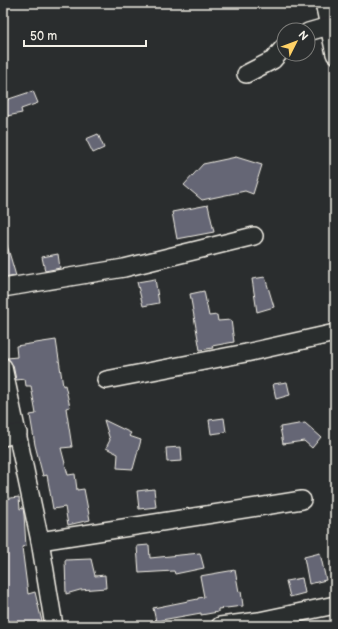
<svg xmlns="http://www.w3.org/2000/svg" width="338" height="629" font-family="'Balsamiq Sans',sans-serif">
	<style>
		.building { fill: #656674; stroke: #f4f1e8 }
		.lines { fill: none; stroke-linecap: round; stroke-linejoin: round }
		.minor-casing { stroke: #f4f1e8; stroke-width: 20 }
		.minor { stroke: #2a2d2e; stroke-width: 17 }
	</style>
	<rect width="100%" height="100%" fill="#2a2d2e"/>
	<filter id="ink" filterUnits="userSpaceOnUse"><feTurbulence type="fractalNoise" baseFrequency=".025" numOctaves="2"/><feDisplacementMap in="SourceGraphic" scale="8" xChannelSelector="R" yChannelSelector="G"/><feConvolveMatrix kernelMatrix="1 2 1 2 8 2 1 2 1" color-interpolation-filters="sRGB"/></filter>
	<g filter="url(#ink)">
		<g class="building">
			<polygon points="33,91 38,103 21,109 22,113 7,116 6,112 3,112 3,101"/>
			<polygon points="98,134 104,148 93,153 86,139"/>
			<polygon points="236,157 262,165 253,194 245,191 202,200 184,185 203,164"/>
			<polygon points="208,205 214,232 177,239 172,212"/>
			<polygon points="6,242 16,276 3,278 3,243"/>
			<polygon points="58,254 60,268 45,271 42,257"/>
			<polygon points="265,277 274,307 257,312 252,279"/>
			<polygon points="155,279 159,303 143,306 137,282"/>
			<polygon points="204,291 209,316 217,315 218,321 231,320 234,342 212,346 213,348 200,350 190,294"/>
			<polygon points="56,340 63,386 65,385 70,407 66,408 72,447 61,448 68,475 75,474 77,490 84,489 90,520 68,525 65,507 53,509 47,475 43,476 35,445 30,415 36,414 31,386 26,386 25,379 16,380 13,365 7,358 17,357 16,346"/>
			<polygon points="287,382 290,395 276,399 273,384"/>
			<polygon points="224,418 226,432 211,434 209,420"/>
			<polygon points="104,420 131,433 129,436 141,440 133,469 117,468 118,454 106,448 110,440"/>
			<polygon points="305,423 321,437 312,448 304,441 283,444 280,427"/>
			<polygon points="181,447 182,461 167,462 166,448"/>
			<polygon points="154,489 156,507 139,509 137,491"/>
			<polygon points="19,497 20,509 23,508 24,515 26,546 22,547 28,594 35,592 43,626 5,626 3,614 3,499"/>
			<polygon points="149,545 150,558 200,553 204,568 175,574 174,571 139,573 137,546"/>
			<polygon points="320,553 326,580 309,584 304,557"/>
			<polygon points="91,559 95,576 105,575 106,588 80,590 66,594 65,560"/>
			<polygon points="235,570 239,592 241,591 243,606 218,609 218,612 201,615 201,613 156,621 153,608 198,599 198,598 204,597 200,576"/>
			<polygon points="302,578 305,593 290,597 286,581"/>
		</g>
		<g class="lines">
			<defs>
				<g id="minor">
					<polyline points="324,3 335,54"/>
					<polyline points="308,32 329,26"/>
					<polyline points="246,74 273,60 284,47"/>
					<polyline points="3,288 124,268 254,236"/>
					<polyline points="3,367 40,541 54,626"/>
					<polyline points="106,380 246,353 335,333"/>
					<polyline points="3,437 18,433"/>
					<polyline points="40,541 302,500"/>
					<polyline points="220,626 259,621 335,605"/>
				</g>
			</defs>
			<use href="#minor" class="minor-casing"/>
			<use href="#minor" class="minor"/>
		</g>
	</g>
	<rect width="338" height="629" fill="none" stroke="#2a2d2e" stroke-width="16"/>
	<rect x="8" y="8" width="322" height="613" fill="none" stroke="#f4f1e8" stroke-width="1.5" filter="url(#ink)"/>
	<g transform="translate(296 42) rotate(48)"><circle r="19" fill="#2a2d2e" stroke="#7b7b78"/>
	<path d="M0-3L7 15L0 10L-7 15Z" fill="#ffd166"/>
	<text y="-6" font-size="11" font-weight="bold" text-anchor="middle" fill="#f4f1e8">N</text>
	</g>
	<path d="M24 40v6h122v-6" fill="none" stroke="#f4f1e8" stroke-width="2"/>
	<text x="30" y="40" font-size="12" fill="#f4f1e8" stroke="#2a2d2e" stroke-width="3" paint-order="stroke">50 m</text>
</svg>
